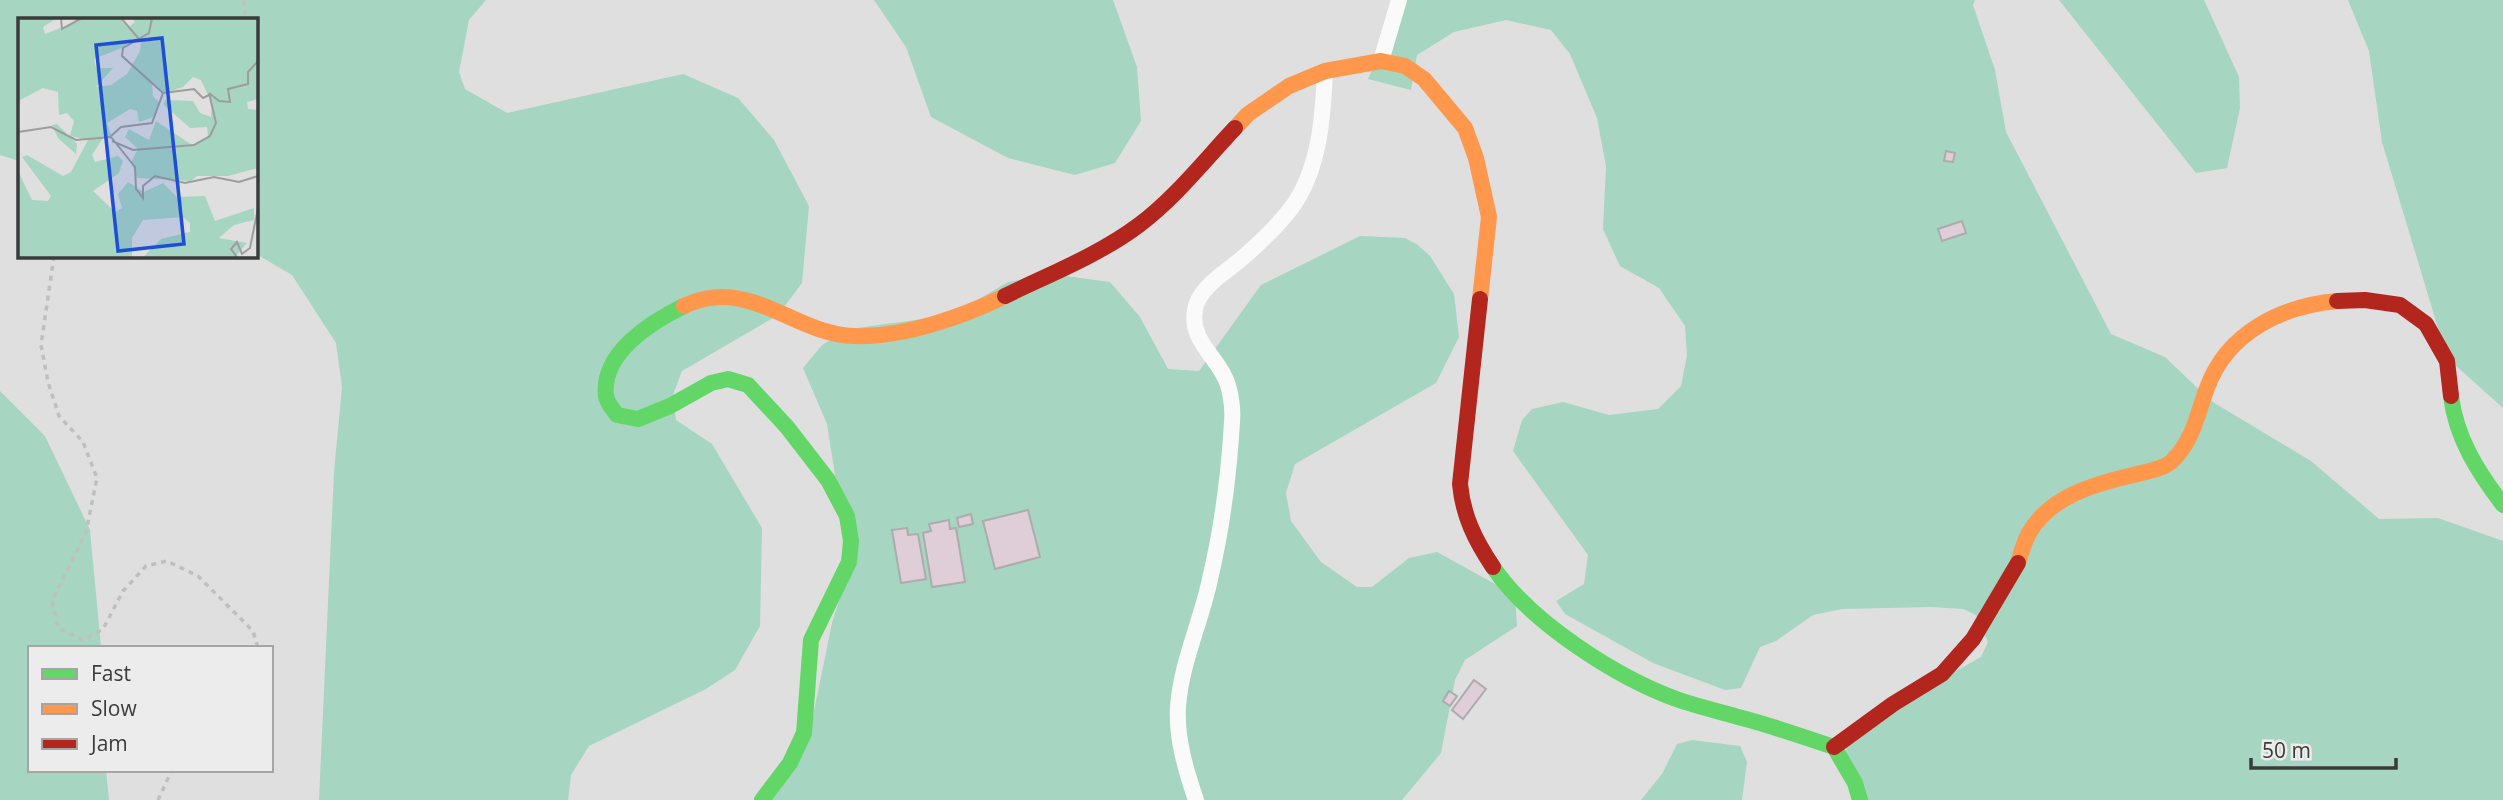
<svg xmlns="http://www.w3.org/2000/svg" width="2503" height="800" font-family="'Open Sans',sans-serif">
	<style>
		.green { fill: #a6d5c1 }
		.building { fill: #dfced7; stroke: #acacad; stroke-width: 2 }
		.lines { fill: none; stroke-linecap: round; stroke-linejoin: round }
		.path { stroke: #bfbfc0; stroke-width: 3.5; stroke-dasharray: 5 5; stroke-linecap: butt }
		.street { stroke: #fafafa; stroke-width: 16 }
		.fast { stroke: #63d668; stroke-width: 16 }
		.slow { stroke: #ff974d; stroke-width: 16 }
		.jam { stroke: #b3261e; stroke-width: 16 }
		.inset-road { fill: none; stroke: #9d9d9e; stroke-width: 2 }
		.view { fill: #1d4ed8; fill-opacity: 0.15; stroke: #1d4ed8; stroke-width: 3.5 }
		.inset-edge { fill: none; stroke: #3b3b3c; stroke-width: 3.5 }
	</style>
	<rect width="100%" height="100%" fill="#dfdfe0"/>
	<g class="green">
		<polygon points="0,0 486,0 469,20 459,72 465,89 507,113 683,74 738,98 774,140 809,206 802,283 778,315 682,371 673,395 676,420 712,444 762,528 760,626 735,670 706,689 589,746 571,775 568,800 319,800 334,472 342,387 336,343 292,275 256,254 256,19 19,19 19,161 0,155"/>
		<polygon points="874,0 1113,0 1137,67 1141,121 1115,163 1075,175 1008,158 931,117 906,47"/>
		<polygon points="1402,0 1975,0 1973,5 1995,70 2006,132 2111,334 2165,357 2211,401 2311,461 2379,519 2438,518 2503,541 2503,800 1861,800 1839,770 1853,729 1981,657 1988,642 1976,615 1963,609 1931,607 1842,609 1813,615 1776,641 1760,647 1741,688 1725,690 1653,663 1565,614 1556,601 1584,584 1588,555 1513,451 1522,420 1532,409 1563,402 1609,415 1658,409 1681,386 1687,355 1685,326 1659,288 1620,266 1603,229 1606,166 1597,118 1570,54 1551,30 1506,20 1454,32 1417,55 1411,90 1368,79"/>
		<polygon points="2059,0 2204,0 2239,77 2240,108 2227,168 2196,173"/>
		<polygon points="2348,0 2503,0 2503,408 2454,364 2441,338 2382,142 2369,51"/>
		<polygon points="1360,236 1405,238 1418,245 1430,256 1454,294 1459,337 1436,383 1295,464 1286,493 1291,521 1321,562 1357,587 1372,587 1409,558 1437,552 1515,595 1517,626 1465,660 1455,680 1441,753 1402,800 758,800 810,731 832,623 852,559 836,481 827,424 803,368 822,345 849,329 952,315 1008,282 1051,274 1110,282 1140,317 1168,369 1199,371 1261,285"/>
		<polygon points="0,391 45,436 90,530 100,636 101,648 30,648 30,770 106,770 109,800 0,800"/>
		<polygon points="1692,740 1740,746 1747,762 1742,800 1641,800 1662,774 1677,744"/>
	</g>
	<g class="building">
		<polygon points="1946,151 1955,153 1953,162 1944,161"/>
		<polygon points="1962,221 1966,233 1942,241 1938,229"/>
		<polygon points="1028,510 1040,557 995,569 983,521"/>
		<polygon points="971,514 973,524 959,527 957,518"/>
		<polygon points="949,520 950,529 956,528 965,582 932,587 923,533 931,531 929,524"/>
		<polygon points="907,528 908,535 918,534 926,579 901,583 892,530"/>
		<polygon points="1474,680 1486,689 1463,719 1452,710"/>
		<polygon points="1449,691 1457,696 1450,706 1443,701"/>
	</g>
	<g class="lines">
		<g class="path">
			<polyline points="244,0 245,19"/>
			<polyline points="54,256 41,345 48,382 59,416 83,442 97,478 86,532 52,601 58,628 83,640 103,629 123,591 146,566 167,561 198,576 253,631 258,648"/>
			<polyline points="158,800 172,770"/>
		</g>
		<g class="street">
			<polyline points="1381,61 1399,0"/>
			<path d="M1196,800C1186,771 1176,738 1178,707C1181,663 1201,622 1210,579C1222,528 1229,474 1232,422C1233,411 1231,396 1228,385C1220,358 1189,342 1195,310C1198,288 1225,273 1240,260C1260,243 1280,224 1295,203C1320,164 1323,116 1325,71"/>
		</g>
		<g class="fast">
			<path d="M684,306C651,322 601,353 606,396C607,403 613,409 617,415L638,419L670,406L711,383L728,379L748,385L787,427L828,480L847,516L851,541L849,562L811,640L804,733L790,763L762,800"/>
			<path d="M2451,396C2456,438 2478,472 2503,505"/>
			<path d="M1493,567C1530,622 1617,678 1679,700C1700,707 1721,712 1742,718C1773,726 1803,737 1834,747L1855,783L1860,800"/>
		</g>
		<g class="slow">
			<polyline points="1235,128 1248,114 1289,86 1325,71 1381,61 1405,66 1424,79 1465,128 1476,158 1489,217 1480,299"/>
			<path d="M684,306C749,275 793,334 854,336C902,338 962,317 1005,296"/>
			<path d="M2018,563C2021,553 2024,542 2029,533C2050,496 2095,484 2133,475C2145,472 2165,469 2173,460C2194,439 2197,414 2207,388C2227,333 2281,306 2337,301"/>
		</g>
		<g class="jam">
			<path d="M1005,296C1050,274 1099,255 1139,225C1175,198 1204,161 1235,128"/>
			<path d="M1480,299L1460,484C1463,516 1475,540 1493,567"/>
			<polyline points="2337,301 2365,300 2400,305 2426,324 2447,361 2451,396"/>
			<polyline points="1834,747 1893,704 1942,674 1973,639 2018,563"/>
		</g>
	</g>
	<g transform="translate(18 18)">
		<rect width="240" height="240" fill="#dfdfe0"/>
		<path d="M0,0H39L25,9L27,16L68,0H101L110,10L117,4L114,0H240V81L229,84L230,91L240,92V150L210,158H179L173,163L119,160L113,144L120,131L107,119L111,111L131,122L138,103L174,127L190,118L189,109L172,110L146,87L147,82L175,83L182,95L193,99L194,86L183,62L175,59L165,69L146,75L134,64L135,78L141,84L136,99L121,104L119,93L112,91L89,105L94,119L73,120H85L74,137L77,144L100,138L105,143L101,155L75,173L97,194L104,190L100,176L110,164L126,174L145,165L159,179L187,178L197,203L236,190V202L216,207L201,220L229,225L217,239H125L143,221L172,214V205L165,199L125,202L114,220V239H0V153L14,182L30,183L33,178L4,139L9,137L45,158L53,154L70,122L52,118L56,103L49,95L41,97L40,74L25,70L0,83ZM114,21H123L122,33L109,56L93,67L78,69L95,50H78L76,41L106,29ZM39,106L59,126L58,136L40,120L34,107Z" fill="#a6d5c1" fill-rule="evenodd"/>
		<path class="inset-road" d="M43,0L44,11L64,0M103,0L121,21M134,0L131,15L105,30L104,38L145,75M145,75L176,71L185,80L191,77M191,75L201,83L212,84L210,71L230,66V54L240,43M0,114L33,109L58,122L93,119M93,118L103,109L134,105L145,75M93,119L117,149L118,171L125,180V168L137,158L167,165L196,159L221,164L240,158M94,123L115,132L176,127L192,118L198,105L191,75M219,239L213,231L219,224L224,236L232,230L240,190"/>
		<path class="view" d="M144,20L166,226L100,233L78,27Z"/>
		<rect width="240" height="240" class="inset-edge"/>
	</g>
	<rect x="28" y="646" width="245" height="126" fill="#ececed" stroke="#a5a5a6" stroke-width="2"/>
	<rect x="42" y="669" width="35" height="10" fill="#63d668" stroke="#a5a5a6" stroke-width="2"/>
	<text x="91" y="681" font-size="21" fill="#3b3b3c">Fast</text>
	<rect x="42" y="704" width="35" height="10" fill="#ff974d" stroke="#a5a5a6" stroke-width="2"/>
	<text x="91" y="716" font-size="21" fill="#3b3b3c">Slow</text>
	<rect x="42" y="739" width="35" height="10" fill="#b3261e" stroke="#a5a5a6" stroke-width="2"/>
	<text x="91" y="751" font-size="21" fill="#3b3b3c">Jam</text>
	<path d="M2251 758v10h145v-10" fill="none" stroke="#3b3b3c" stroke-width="3.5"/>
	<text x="2262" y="758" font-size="21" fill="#3b3b3c" stroke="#ececed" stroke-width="5" paint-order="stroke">50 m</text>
</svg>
